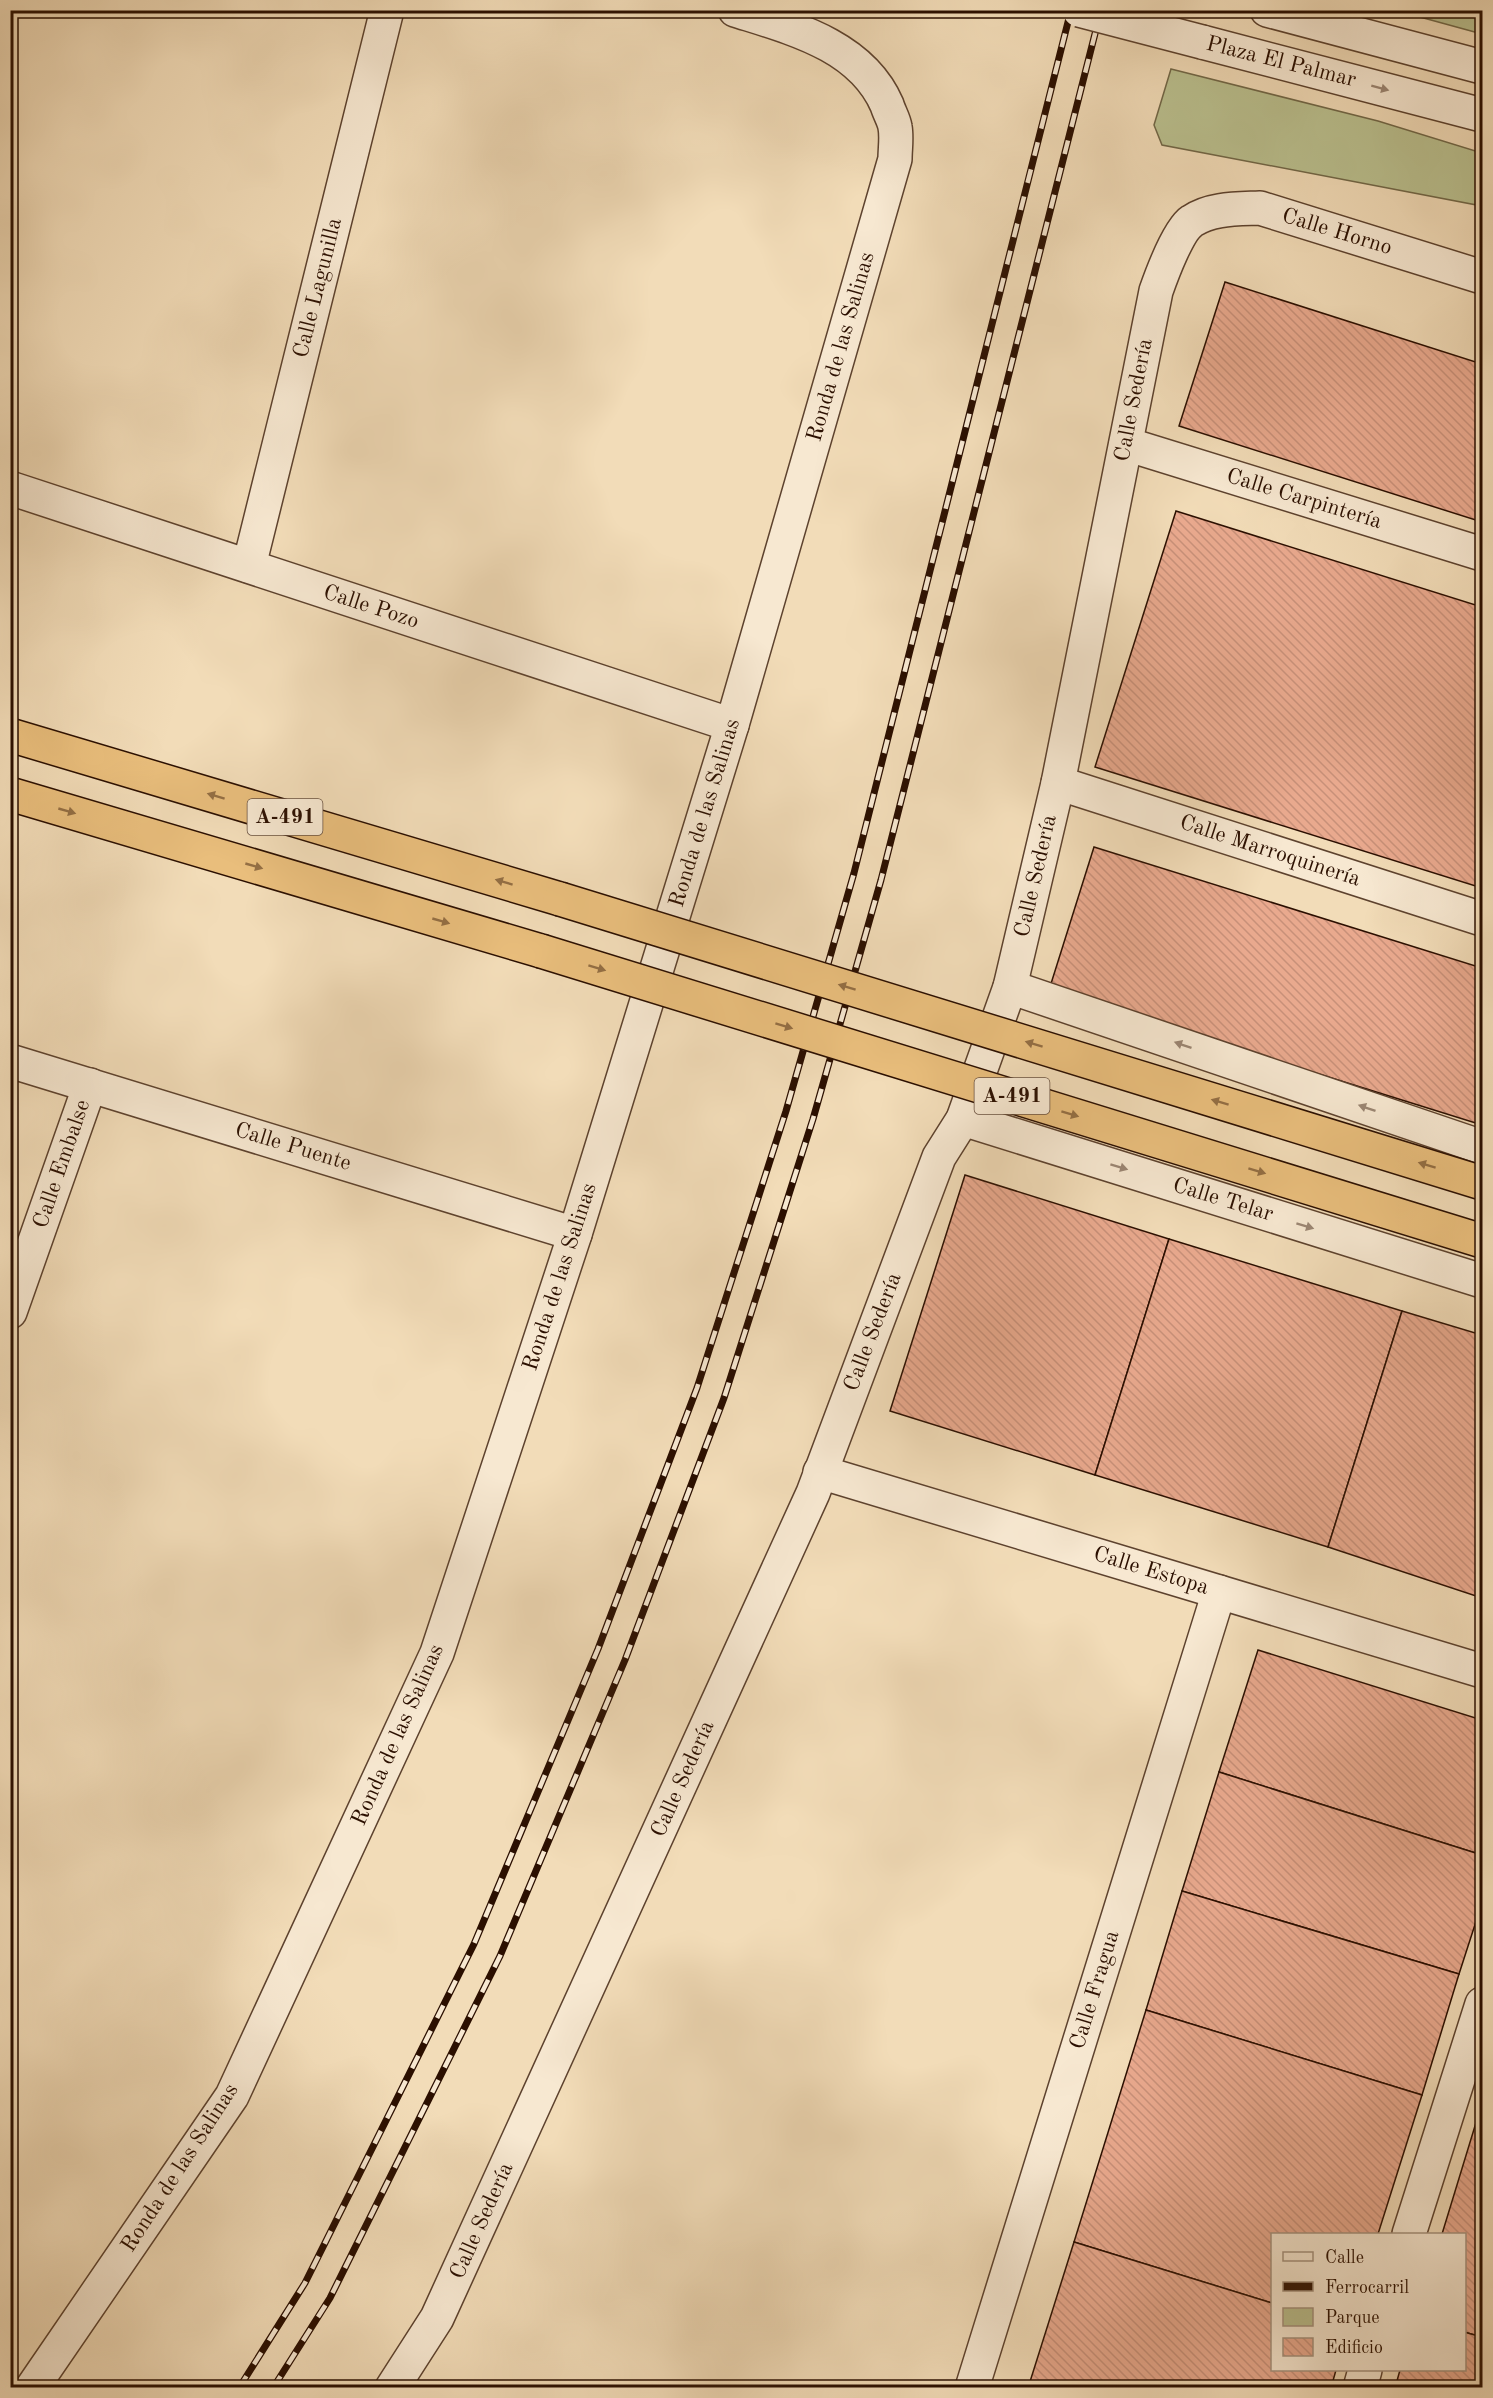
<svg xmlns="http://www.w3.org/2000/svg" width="1493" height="2398" font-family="'Old Standard TT',serif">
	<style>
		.green { fill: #bac08f; stroke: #726848; stroke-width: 1.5 }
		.building { fill: url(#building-back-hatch); stroke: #2b0f00; stroke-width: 1.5 }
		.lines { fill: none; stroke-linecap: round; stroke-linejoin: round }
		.street-casing { stroke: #5d422e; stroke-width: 36 }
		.highway-casing { stroke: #2b0f00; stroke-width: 36 }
		.street { stroke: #f7e8d1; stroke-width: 33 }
		.highway { stroke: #e9be7c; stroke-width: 33 }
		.rail-casing { stroke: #2b0f00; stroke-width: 7 }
		.rail { stroke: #f7e8d1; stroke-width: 4.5; stroke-dasharray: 14; stroke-linecap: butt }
		.street-bridge-casing { stroke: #5d422e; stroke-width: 36; stroke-linecap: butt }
		.highway-bridge-casing { stroke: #2b0f00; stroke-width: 36; stroke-linecap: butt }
		.street-bridge { stroke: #f7e8d1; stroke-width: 33 }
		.highway-bridge { stroke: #e9be7c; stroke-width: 33 }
		.oneway { fill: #9b8673 }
		.oneway2 { fill: #946f44 }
		.labels { text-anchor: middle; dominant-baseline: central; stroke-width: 4.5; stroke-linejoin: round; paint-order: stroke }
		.shield { fill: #f7e8d1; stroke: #68503f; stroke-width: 1.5 }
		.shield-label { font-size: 21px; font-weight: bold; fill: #2b0f00 }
		.street-label { font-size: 22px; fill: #2b0f00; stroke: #f7e8d1 }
	</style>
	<defs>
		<pattern id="building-back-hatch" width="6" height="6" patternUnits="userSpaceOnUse" patternTransform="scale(1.5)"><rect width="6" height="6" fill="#e9a98e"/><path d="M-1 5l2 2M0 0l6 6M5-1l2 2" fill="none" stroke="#c89079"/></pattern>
	</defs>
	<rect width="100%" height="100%" fill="#f2dcb8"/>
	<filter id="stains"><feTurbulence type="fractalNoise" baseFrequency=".00333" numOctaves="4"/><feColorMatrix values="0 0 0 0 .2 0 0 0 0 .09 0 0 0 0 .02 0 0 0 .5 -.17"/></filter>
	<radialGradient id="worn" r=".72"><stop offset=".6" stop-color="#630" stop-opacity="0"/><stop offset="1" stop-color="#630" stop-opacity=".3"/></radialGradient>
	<g class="green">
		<polygon points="1398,11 1482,11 1482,34"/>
		<polygon points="1171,69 1378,121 1482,153 1482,206 1162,145 1154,125"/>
	</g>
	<g class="building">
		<polygon points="1225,282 1482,364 1482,522 1179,426"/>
		<polygon points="1176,511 1482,607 1482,888 1095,767"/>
		<polygon points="1094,847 1482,968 1482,1125 1049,990"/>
		<polygon points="965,1175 1169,1239 1095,1475 890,1411"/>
		<polygon points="1169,1239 1402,1311 1328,1547 1095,1475"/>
		<polygon points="1402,1311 1482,1335 1482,1598 1328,1547"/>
		<polygon points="1258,1650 1482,1720 1482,1855 1219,1772"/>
		<polygon points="1219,1772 1482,1855 1482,1903 1459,1974 1182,1891"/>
		<polygon points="1182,1891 1459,1974 1422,2095 1146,2010"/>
		<polygon points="1146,2010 1422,2095 1378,2234 1272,2234 1272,2303 1074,2242"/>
		<polygon points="1482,2103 1482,2337 1464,2332 1464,2234 1442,2234"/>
		<polygon points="1074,2242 1272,2303 1272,2370 1336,2370 1331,2388 1028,2388"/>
		<polygon points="1464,2332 1482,2337 1482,2388 1395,2388 1400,2370 1464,2370"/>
	</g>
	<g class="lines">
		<defs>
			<g id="street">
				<polyline points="1267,10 1482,67"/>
				<polyline points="1202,42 1482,115"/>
				<polyline points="1126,444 1482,554"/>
				<polyline points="10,488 732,725"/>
				<polyline points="249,566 387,10"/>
				<polyline points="1058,783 1482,919"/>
				<polyline points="1010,987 1482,1147"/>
				<polyline points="10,1061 575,1234"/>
				<polyline points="963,1119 1482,1281"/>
				<polyline points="10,1312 90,1085"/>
				<polyline points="820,1472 1482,1671"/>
				<polyline points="1409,2234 1482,2004"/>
				<path d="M32,2388L232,2096L437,1653L575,1234L732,725L895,159C895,149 897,137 895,127C894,120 889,112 887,105C861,45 792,28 735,10"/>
				<path d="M392,2388L437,2318L813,1493L939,1157L963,1119L1010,987L1058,783L1156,291C1162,274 1178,230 1192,221C1211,208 1237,209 1260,208L1482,277"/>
				<polyline points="972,2388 1219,1592"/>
				<polyline points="1360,2388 1365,2370"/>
			</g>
			<g id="highway">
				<polyline points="10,735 560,899"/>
				<polyline points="10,794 541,951"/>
			</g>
		</defs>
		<use href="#street" class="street-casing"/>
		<use href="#highway" class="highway-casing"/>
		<use href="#street" class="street"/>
		<use href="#highway" class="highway"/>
		<defs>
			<g id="rail">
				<polyline points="239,2388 305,2283 474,1944 598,1649 697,1388 786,1111 854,873 1071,10"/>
				<polyline points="273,2388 330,2298 500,1956 625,1660 724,1398 813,1119 881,880 1101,10"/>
			</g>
		</defs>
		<use href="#rail" class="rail-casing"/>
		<use href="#rail" class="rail"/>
		<defs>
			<polyline id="street-bridge" points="1079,10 1202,42"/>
			<g id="highway-bridge">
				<polyline points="560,899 1482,1183"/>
				<polyline points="541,951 1482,1241"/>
			</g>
		</defs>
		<use href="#street-bridge" class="street-bridge-casing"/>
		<use href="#highway-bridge" class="highway-bridge-casing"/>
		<use href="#street-bridge" class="street-bridge"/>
		<use href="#highway-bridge" class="highway-bridge"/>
	</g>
	<defs><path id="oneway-solid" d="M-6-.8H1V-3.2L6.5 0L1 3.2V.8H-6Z" transform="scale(1.5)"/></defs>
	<g class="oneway">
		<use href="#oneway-solid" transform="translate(1380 88) rotate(15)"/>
		<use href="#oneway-solid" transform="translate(1183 1045) rotate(-161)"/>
		<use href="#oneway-solid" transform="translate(1367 1108) rotate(-161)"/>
		<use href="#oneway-solid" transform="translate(1119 1167) rotate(17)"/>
		<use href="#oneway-solid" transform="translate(1305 1226) rotate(17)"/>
	</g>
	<g class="oneway2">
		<use href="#oneway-solid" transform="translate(216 796) rotate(-163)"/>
		<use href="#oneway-solid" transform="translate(67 811) rotate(16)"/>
		<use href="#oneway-solid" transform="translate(254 866) rotate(16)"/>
		<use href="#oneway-solid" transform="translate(504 882) rotate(-163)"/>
		<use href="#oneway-solid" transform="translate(441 921) rotate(16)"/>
		<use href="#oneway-solid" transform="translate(597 968) rotate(17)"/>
		<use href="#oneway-solid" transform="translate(847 987) rotate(-163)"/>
		<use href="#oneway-solid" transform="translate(784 1026) rotate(17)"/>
		<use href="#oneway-solid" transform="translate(1034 1044) rotate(-163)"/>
		<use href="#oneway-solid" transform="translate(1220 1102) rotate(-163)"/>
		<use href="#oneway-solid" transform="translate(1070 1114) rotate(17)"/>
		<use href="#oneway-solid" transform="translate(1427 1165) rotate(-163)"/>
		<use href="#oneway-solid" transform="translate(1257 1171) rotate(17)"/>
	</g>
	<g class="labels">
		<g class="shield">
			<rect x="247.5" y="799" width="75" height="36" rx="4.5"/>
			<rect x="974.5" y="1078" width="75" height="36" rx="4.5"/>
		</g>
		<g class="shield-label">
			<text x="285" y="817">A-491</text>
			<text x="1012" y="1096">A-491</text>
		</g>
		<g class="street-label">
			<text transform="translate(1281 62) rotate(14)">Plaza El Palmar</text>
			<text transform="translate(1337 232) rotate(17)">Calle Horno</text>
			<text transform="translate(318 288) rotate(-76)">Calle Lagunilla</text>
			<text transform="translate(841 347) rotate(-74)">Ronda de las Salinas</text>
			<text transform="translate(1134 400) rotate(-79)">Calle Sedería</text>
			<text transform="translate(1304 499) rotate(17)">Calle Carpintería</text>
			<text transform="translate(371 607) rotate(18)">Calle Pozo</text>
			<text transform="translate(705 813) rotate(-73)">Ronda de las Salinas</text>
			<text transform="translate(1270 851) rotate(18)">Calle Marroquinería</text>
			<text transform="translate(1036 876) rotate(-77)">Calle Sedería</text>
			<text transform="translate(293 1147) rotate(17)">Calle Puente</text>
			<text transform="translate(62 1164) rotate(-71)">Calle Embalse</text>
			<text transform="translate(1223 1200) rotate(17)">Calle Telar</text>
			<text transform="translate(560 1277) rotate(-72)">Ronda de las Salinas</text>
			<text transform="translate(873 1332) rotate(-69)">Calle Sedería</text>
			<text transform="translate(1151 1571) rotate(17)">Calle Estopa</text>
			<text transform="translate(398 1735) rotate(-66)">Ronda de las Salinas</text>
			<text transform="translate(683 1779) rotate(-66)">Calle Sedería</text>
			<text transform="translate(1095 1990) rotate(-73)">Calle Fragua</text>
			<text transform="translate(180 2168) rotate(-57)">Ronda de las Salinas</text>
			<text transform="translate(482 2221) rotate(-66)">Calle Sedería</text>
		</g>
	</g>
	<rect width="1493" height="2398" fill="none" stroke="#f2dcb8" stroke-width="36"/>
	<rect x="12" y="12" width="1469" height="2374" fill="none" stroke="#2b0f00" stroke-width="3"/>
	<rect x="18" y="18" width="1457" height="2362" fill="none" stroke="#2b0f00" stroke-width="1.5"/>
	<rect x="1271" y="2233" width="195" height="138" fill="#f7e8d1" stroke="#a5917d" stroke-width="1.5"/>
	<rect x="1283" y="2252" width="30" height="9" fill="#f7e8d1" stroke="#a5917d" stroke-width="1.5"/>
	<text x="1325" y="2263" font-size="18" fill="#2b0f00">Calle</text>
	<rect x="1283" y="2282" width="30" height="9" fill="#2b0f00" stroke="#a5917d" stroke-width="1.5"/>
	<text x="1325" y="2293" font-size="18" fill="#2b0f00">Ferrocarril</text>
	<rect x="1283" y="2308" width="30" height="18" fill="#bac08f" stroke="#a5917d" stroke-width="1.5"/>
	<text x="1325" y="2323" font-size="18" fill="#2b0f00">Parque</text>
	<rect x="1283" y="2338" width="30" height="18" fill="url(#building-back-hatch)" stroke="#a5917d" stroke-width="1.5"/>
	<text x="1325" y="2353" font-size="18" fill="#2b0f00">Edificio</text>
	<rect width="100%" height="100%" filter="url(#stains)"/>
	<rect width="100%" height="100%" fill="url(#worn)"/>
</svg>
